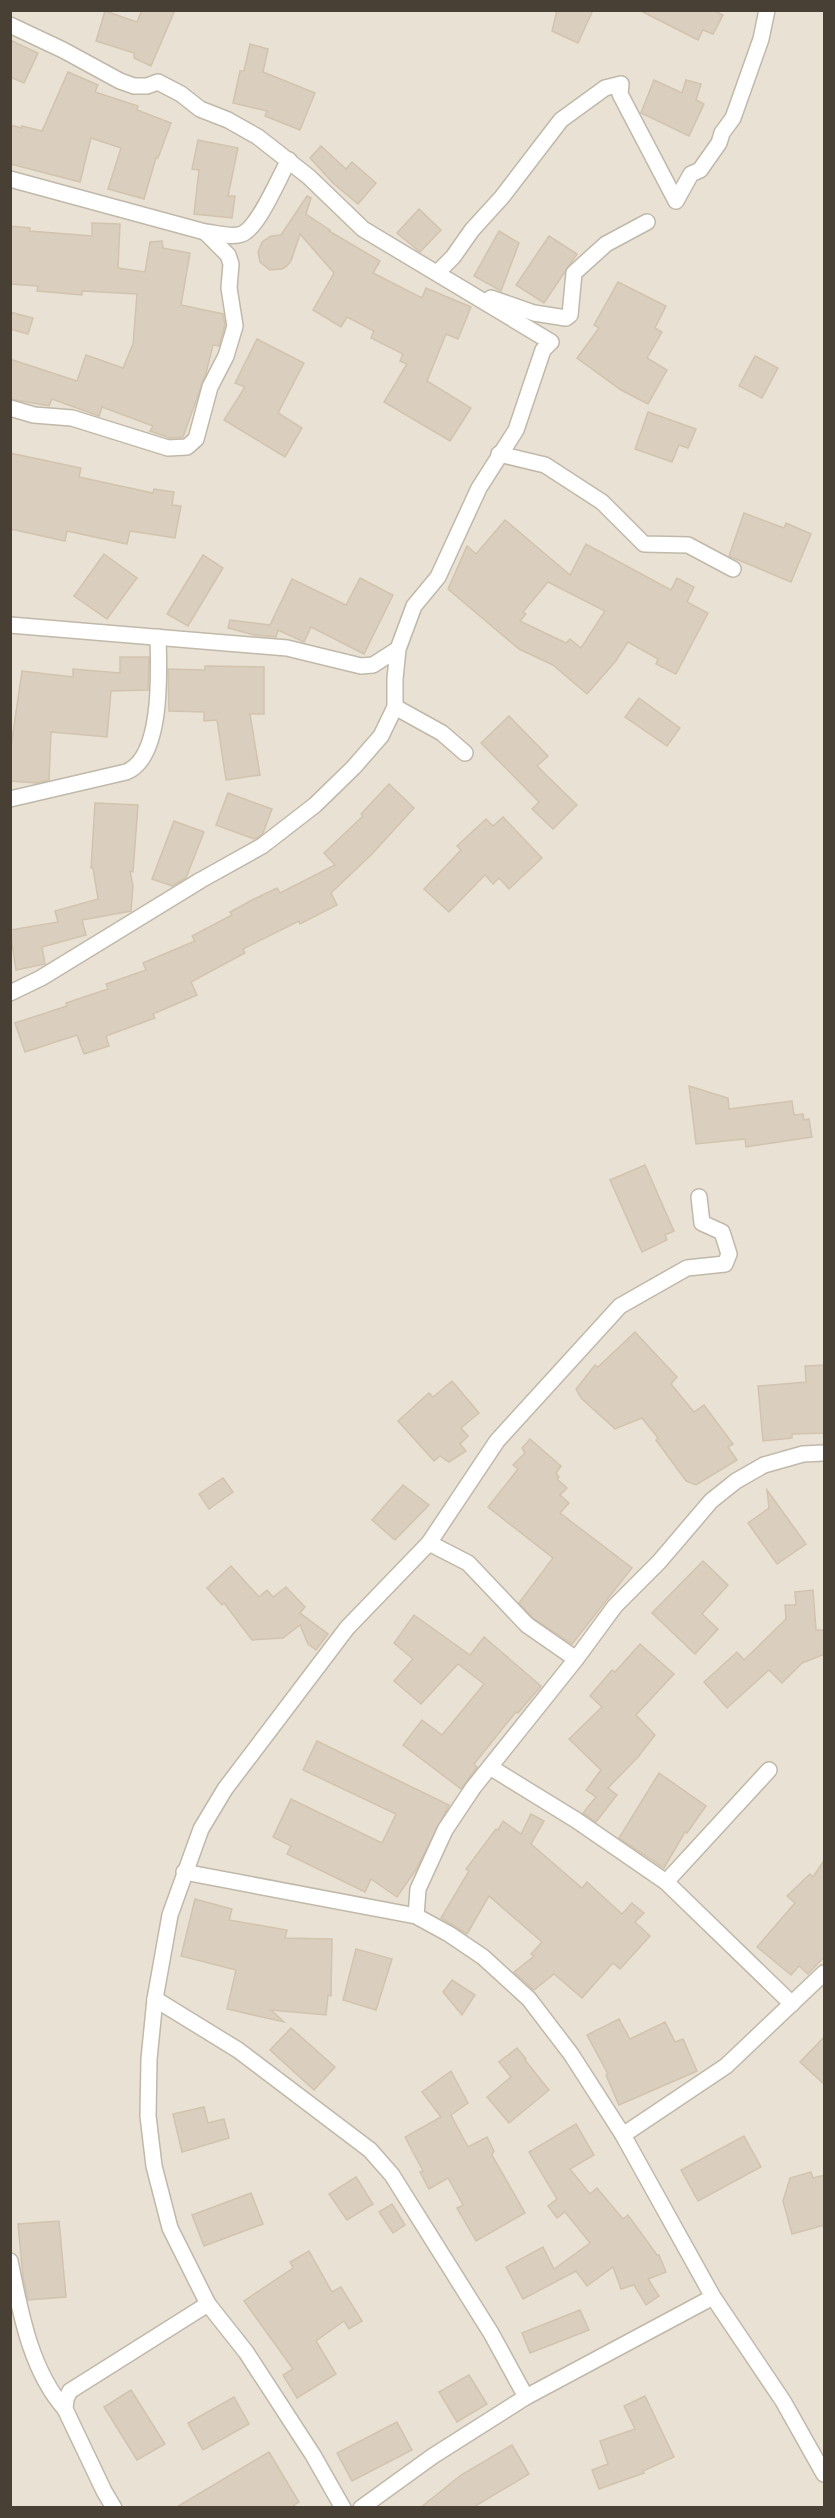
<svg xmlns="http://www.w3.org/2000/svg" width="835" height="2518" font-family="Signika,sans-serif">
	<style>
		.residential { fill: #e9e2d4 }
		.building { fill: #dacebe; stroke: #d2c3ae; stroke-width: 1.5; fill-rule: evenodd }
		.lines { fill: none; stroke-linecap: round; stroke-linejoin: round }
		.street-casing { stroke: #c0b8a9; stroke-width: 18 }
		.street { stroke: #fff; stroke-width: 15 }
	</style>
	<rect width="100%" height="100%" fill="#f4f0e7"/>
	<rect class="residential" x="11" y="11" width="813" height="2496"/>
	<g class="building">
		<polygon points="142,10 175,10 151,66 134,58 134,53 96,41 105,11 137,22"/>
		<polygon points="557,10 593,10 578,43 552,31"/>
		<polygon points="639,10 713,10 723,15 713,34 703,30 698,40"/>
		<polygon points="10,40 38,53 24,83 10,77"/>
		<polygon points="250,44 268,49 263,72 315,93 300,130 265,116 267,111 233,103 240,71 244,71"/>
		<polygon points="68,72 98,85 95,92 138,106 137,110 171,123 158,158 156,158 144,199 108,189 121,148 91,138 80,182 10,164 10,125 22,128 22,126 42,131"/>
		<polygon points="654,80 682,93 686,80 701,84 696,100 704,104 689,136 641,113"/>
		<polygon points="198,140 238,148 228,196 235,196 232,218 194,214 199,170 192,169"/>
		<polygon points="321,146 346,169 352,162 376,183 358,204 333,183 310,158"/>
		<polygon points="307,196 311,198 306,214 330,230 329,231 380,261 373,273 422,298 426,288 471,307 458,339 446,334 427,381 471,408 450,441 384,402 407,364 400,361 403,354 371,338 374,331 347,317 341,327 313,310 334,273 300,234 291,261 287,266 282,269 270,270 260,262 258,252 262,242 271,236 281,235"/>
		<polygon points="419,209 441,230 420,252 397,233"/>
		<polygon points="92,223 120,224 118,268 145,272 150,242 162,241 163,248 190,253 181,305 223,314 225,325 219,346 213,345 206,373 183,437 170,438 150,431 153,426 102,407 99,416 52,399 49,406 10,399 10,359 77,381 86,355 123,368 133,344 137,294 82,291 82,295 37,291 38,286 10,284 10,226 30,228 30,231 92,236"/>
		<polygon points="499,231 519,243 501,291 474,276"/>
		<polygon points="549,236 577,254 544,303 516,285"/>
		<polygon points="618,282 666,306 655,328 662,332 647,358 667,370 648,404 621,390 577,358 599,328 594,325"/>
		<polygon points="10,312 33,318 28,334 10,329"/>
		<polygon points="257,339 304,363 278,413 302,428 285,457 224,420 245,387 235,383"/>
		<polygon points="755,356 778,368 762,398 739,386"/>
		<polygon points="648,412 696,429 688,448 679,445 672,462 635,449"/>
		<polygon points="10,453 81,468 79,477 153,493 154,489 174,492 172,505 181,506 175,538 130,531 127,544 67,531 65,541 10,529"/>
		<polygon points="744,513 784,528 786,523 811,534 791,582 729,556"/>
		<path d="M505,520L570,575L586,544L671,590L677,578L694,587L687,602L708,613L676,674L656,664L658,659L628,642L615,662L587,694L553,665L519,649L448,589L467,546L476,554ZM548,582L605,611L581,648L570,639L566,643L520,621L526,614L523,612Z"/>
		<polygon points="104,554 137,578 107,619 74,596"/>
		<polygon points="203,555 223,568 188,626 167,614"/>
		<polygon points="360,578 393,595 364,654 311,627 304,642 278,630 276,637 254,635 228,628 230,620 270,625 292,579 346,605"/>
		<polygon points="120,657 149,657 148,690 111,691 107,737 51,732 49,780 37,783 10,781 10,753 22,671 73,677 73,669 120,673"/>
		<polygon points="205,666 264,667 264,714 250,714 260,775 226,780 217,720 204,721 204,712 169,711 168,669 205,670"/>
		<polygon points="639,698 680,728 667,746 625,717"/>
		<polygon points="509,716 548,756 537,766 577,805 553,829 532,809 539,802 481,743"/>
		<polygon points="389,784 414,808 372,854 331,893 337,905 300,924 299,921 243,949 245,953 191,982 197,995 153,1014 155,1018 106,1036 109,1046 84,1054 77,1035 25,1052 15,1023 67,1006 66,1003 108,989 106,984 146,970 143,963 195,941 192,936 232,915 230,912 254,899 277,888 280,893 335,865 324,853 363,816 361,814"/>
		<polygon points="228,793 272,809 263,833 257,838 254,839 216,825"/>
		<polygon points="95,803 138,805 133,872 130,871 133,886 131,911 82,920 86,935 42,947 45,964 16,970 10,930 58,922 55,911 98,899 93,868 91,868"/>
		<polygon points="503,817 542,858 509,889 499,878 493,884 485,875 449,912 424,889 461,850 457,846 486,819 493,826"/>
		<polygon points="174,821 204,832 186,878 172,886 152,879"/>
		<polygon points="689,1086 728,1098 729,1109 792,1101 794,1115 803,1114 804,1120 809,1119 812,1137 746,1147 745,1139 696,1144"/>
		<polygon points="645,1165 674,1231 665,1235 667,1240 642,1252 610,1180"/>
		<polygon points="635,1332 677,1377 671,1384 694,1412 704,1405 733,1444 728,1447 737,1460 696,1485 686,1481 656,1440 658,1438 642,1418 615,1429 581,1398 576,1389 595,1365 598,1367"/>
		<polygon points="825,1365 825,1433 792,1434 792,1438 763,1441 758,1386 806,1382 805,1366"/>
		<polygon points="452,1381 479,1413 461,1428 468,1436 460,1444 466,1451 449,1462 440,1456 434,1461 398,1421 429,1393 433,1397"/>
		<polygon points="530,1439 561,1466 556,1473 559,1477 557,1479 567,1488 560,1495 569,1503 560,1513 632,1568 572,1644 533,1618 519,1603 553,1558 488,1507 518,1469 513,1465 525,1453 522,1448"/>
		<polygon points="223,1478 233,1492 209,1509 199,1494"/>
		<polygon points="403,1485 429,1505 395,1540 372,1520"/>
		<polygon points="767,1490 806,1544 777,1564 748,1523 769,1508"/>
		<polygon points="703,1561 728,1585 702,1614 718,1629 695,1654 652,1613"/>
		<polygon points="231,1566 259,1597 267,1590 273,1597 286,1587 305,1607 300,1613 328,1634 316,1650 308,1644 300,1625 283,1638 252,1640 224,1603 222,1605 207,1588"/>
		<polygon points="813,1590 816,1630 825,1630 825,1654 802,1663 782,1683 769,1670 727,1708 704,1682 737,1652 744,1660 786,1619 785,1605 796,1605 795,1592"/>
		<polygon points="414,1615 470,1655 484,1637 541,1686 518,1713 516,1712 474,1764 477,1767 461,1789 403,1745 422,1720 442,1735 484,1684 458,1664 421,1704 394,1681 413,1659 394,1643"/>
		<polygon points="640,1644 674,1674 636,1715 655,1735 638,1757 608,1788 617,1795 596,1822 583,1813 596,1797 586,1790 601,1770 569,1739 602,1707 590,1696 612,1670 615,1672"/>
		<polygon points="317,1741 449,1805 417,1868 397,1897 371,1879 365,1892 287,1854 291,1846 273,1837 291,1799 382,1843 396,1814 303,1770"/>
		<polygon points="659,1773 706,1806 687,1833 685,1832 664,1868 619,1838"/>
		<polygon points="531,1814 544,1821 531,1844 582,1888 587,1882 622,1914 632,1903 644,1913 635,1922 650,1936 620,1969 613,1963 582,1998 554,1974 534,1990 514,1972 534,1956 531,1954 542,1942 489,1896 467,1934 441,1918 469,1871 466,1869 496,1829 498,1830 503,1821 521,1834"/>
		<polygon points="825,1859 825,1956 808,1974 799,1966 791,1975 757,1947 795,1903 787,1896 810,1874 813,1877"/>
		<polygon points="195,1899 232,1909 229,1920 287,1930 285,1938 332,1939 331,1996 328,1995 326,2015 271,2010 284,2022 227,2009 236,1970 181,1956"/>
		<polygon points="356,1949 392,1959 376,2010 343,2000"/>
		<polygon points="452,1980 475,1995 462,2015 443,1992"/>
		<polygon points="619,2019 630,2039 665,2022 675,2042 683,2039 697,2071 619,2105 606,2075 608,2074 587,2035"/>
		<polygon points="291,2028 335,2067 314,2090 270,2050"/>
		<polygon points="825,2036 825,2085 800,2062"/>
		<polygon points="517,2048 526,2059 525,2060 549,2090 509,2123 487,2097 511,2077 499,2062"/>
		<polygon points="451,2071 468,2103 451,2115 468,2147 487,2137 494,2151 492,2155 525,2213 476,2241 457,2208 463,2205 448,2178 429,2189 420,2172 423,2171 405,2137 441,2117 422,2092"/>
		<polygon points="204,2107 208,2123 224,2119 229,2138 182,2152 173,2114"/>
		<polygon points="576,2124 594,2155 570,2169 590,2194 597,2188 623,2219 628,2215 657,2255 659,2255 666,2272 648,2279 659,2296 646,2305 634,2285 621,2289 613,2267 587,2286 576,2271 523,2299 506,2267 543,2247 554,2269 590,2243 565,2212 557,2218 548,2206 557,2199 529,2152"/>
		<polygon points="744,2136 761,2167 698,2201 681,2170"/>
		<polygon points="811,2172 813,2178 825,2175 825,2225 792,2234 783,2201 790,2178"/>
		<polygon points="356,2177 373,2204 347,2220 329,2194"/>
		<polygon points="251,2193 263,2224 204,2246 192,2215"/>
		<polygon points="392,2204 405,2225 393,2233 379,2212"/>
		<polygon points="59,2221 66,2297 28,2300 23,2277 18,2224"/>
		<polygon points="309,2251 332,2292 341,2287 362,2321 349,2329 344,2321 316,2341 336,2374 297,2398 283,2375 293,2369 244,2301 293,2268 290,2262"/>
		<polygon points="580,2310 589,2330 530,2353 522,2333"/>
		<polygon points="469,2375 487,2404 457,2422 439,2392"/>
		<polygon points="131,2390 165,2444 137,2460 104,2407"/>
		<polygon points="645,2396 674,2457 643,2471 644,2473 599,2489 592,2470 608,2464 600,2441 635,2429 624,2406"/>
		<polygon points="234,2397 249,2424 203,2450 188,2423"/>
		<polygon points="397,2422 412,2450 352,2481 337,2453"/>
		<polygon points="512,2445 529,2474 472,2508 420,2508 461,2475"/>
		<polygon points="269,2452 299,2502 290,2508 175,2508"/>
	</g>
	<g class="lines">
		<defs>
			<g id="street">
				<polyline points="10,25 63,50 120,81 134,86 147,86 158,82 181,94 200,109 228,120 258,137 309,177 363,229 551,342 543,350 516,430 479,488 438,577 414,606 398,649 395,679 395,707 381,736 354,767 315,805 262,846 201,880 41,978 10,993"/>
				<path d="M10,179L205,232C216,233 232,238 242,234C259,227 279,177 289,160"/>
				<polyline points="437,273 453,257 472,230 502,197 561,120 605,88 621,84 620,94 676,201 691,174 700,170 719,143 722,133 733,118 761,39 767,10"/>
				<polyline points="491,298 534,313 566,318 570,315 574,273 606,244 647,222"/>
				<polyline points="10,408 34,415 72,418 168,448 187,447 196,439 210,387 226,356 235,326 229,288 231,264 228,255 205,232"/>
				<polyline points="499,454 545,465 602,502 644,544 688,545 733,569"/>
				<polyline points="10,625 287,648 361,666 373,665 398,649"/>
				<polyline points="395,707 442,733 465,753"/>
				<path d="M10,799L126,772C163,758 159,671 158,637"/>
				<polyline points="429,1543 468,1563 527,1625 576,1659"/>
				<polyline points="490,1767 576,1820 666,1882 792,2004"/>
				<polyline points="184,1872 416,1916 449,1934 483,1957 529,1999 571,2054 623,2135 713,2297 783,2401 824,2474"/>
				<polyline points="666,1882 769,1770"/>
				<polyline points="416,1916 418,1889 445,1830 473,1788 576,1659 615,1606 659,1562 711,1501 736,1481 764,1465 803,1454 824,1453"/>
				<polyline points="155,1999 238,2050 370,2150 392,2175 491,2333 526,2397"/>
				<polyline points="623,2135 726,2066 824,1973"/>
				<path d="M10,2261C20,2310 30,2370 65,2409"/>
				<polyline points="114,2508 104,2491 65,2409 66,2399 70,2391 208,2304"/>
				<polyline points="343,2508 313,2455 246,2352 208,2304 170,2228 154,2166 148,2116 149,2059 155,1999 170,1915 201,1829 225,1789 347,1628 429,1543 497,1441 620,1306 687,1268 725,1264 729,1254 722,1232 702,1223 699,1197"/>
				<polyline points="361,2508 433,2456 526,2397 713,2297"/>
			</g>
		</defs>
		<use href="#street" class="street-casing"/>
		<use href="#street" class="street"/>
	</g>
	<rect width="835" height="2518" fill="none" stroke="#484035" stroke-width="24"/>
</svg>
